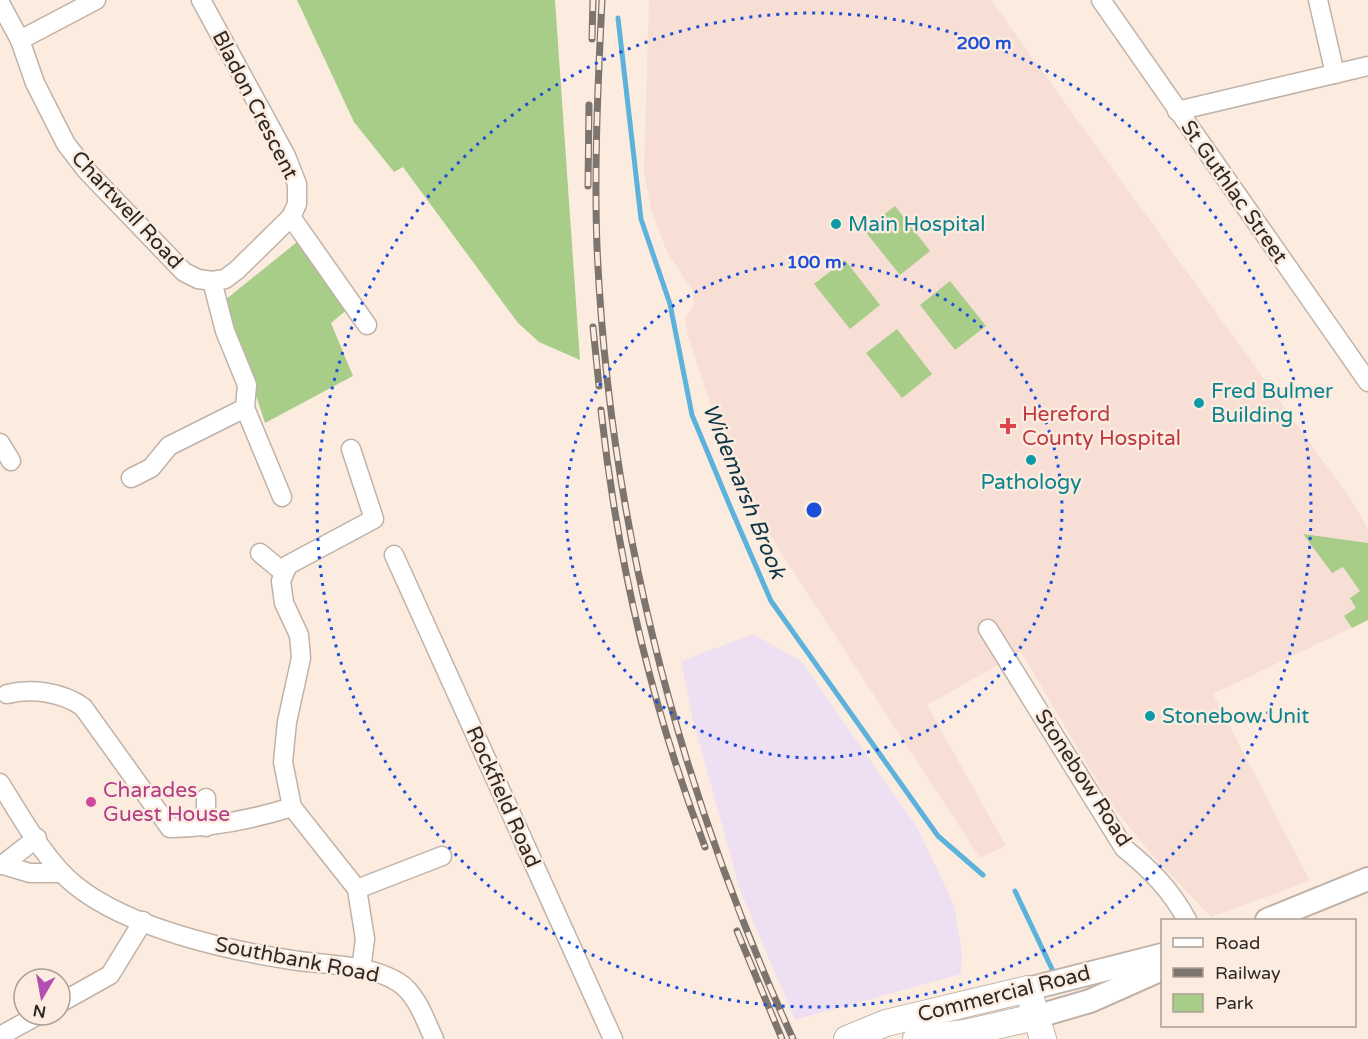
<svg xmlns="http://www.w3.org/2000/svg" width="1368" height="1039" font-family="'Varela Round',sans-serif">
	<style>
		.commercial { fill: #eedff3 }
		.medical { fill: #f7dfd5 }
		.green { fill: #a8cd89 }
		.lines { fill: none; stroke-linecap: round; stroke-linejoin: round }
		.stream { stroke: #5cb2db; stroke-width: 5 }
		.minor-casing { stroke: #c1b2a7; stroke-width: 21 }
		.major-casing { stroke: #c1b2a7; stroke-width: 26 }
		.highway-casing { stroke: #c1b2a7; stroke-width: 28 }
		.minor { stroke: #fff; stroke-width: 18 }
		.major { stroke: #fff; stroke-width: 22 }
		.highway { stroke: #fff; stroke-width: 26 }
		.rail-casing { stroke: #7d746d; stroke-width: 7 }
		.rail { stroke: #fcece0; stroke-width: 4.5; stroke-dasharray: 14; stroke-linecap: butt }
		.ring { fill: none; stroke: #1d4ed8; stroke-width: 3; stroke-dasharray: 3 6 }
		.culture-dot { fill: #0f9aa8; stroke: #fcece0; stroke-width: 2 }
		.health-dot { fill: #e0444e; stroke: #fcece0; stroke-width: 2 }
		.hotel-dot { fill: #d1479c; stroke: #fcece0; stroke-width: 2 }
		.labels { text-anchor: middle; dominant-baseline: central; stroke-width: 5; stroke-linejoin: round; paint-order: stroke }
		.street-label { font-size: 21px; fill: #2f2925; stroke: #fcece0 }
		.culture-label { font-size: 21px; fill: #0d838f; stroke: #fcece0; text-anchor: start }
		.health-label { font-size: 21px; fill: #be3a42; stroke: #fcece0; text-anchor: start }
		.hotel-label { font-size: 21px; fill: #b23c85; stroke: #fcece0; text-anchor: start }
		.water-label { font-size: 22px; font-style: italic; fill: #0f3647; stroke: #fcece0 }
		.centre { fill: #1d4ed8; stroke: #fcece0; stroke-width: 3 }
		.ring-label { font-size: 18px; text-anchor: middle; font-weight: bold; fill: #1d4ed8; stroke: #fcece0; stroke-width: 5; stroke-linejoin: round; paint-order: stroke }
	</style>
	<rect width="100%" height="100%" fill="#fcece0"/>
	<polygon class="commercial" points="753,634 802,662 918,829 954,905 962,952 961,974 795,1020 740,890 693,720 681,661"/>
	<polygon class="medical" points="649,0 991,0 1352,501 1368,529 1368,620 1213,694 1310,881 1211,917 1152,855 1110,803 1021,652 927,705 1006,846 980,858 785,559 751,503 729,461 688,336 685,318 694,304 693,291 667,252 651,210 644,172"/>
	<g class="green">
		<polygon points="297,0 555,0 580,360 539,342 518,323 403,167 394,172 354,122"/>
		<polygon points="895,206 930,251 900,275 864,230"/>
		<polygon points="297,242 349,308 331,323 353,376 265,423 225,300"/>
		<polygon points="845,260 880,305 850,329 814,284"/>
		<polygon points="950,281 986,326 955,350 920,305"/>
		<polygon points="897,329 932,374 902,398 866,353"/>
		<polygon points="1303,534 1368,543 1368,620 1352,628 1344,616 1356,608 1350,598 1360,591 1343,567 1332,573"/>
	</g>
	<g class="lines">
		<g class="stream">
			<polyline points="618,18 641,219 670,304 692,415 732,511 771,601 938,836 983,875"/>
			<polyline points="1015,891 1052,969"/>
		</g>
		<defs>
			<g id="minor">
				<polyline points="201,0 286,156 297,184 297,204 291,217 237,270 225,279 212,281"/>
				<polyline points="1101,0 1368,382"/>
				<polyline points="1318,0 1335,74"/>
				<polyline points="0,3 20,40 35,83 66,144 87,171 184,272 198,279 212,281 225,331 247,385 245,408 282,497"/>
				<polyline points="20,40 96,0"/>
				<polyline points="1177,111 1368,66"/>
				<polyline points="291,217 367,325"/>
				<polyline points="0,443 11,461"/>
				<polyline points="351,449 374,519 288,565 281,581 284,603 299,635 301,658 287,722 283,762 292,807 357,889 365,939 361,970"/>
				<polyline points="131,478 151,468 169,446 245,408"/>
				<polyline points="260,553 283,572"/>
				<polyline points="394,555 613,1039"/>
				<path d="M988,629L1124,848C1150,869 1171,890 1187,920"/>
				<path d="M7,694C32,688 62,692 83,707L170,828C213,827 251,820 292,807"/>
				<path d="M0,783C20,815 46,862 75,885C128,928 226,950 292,960C325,965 369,964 398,982C417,994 425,1020 434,1039"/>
				<polyline points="206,827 206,798"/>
				<polyline points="0,864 30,873 62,873"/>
				<polyline points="2,865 37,838"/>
				<polyline points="357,889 442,856"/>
				<polyline points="60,1003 110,975 143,921"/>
				<polyline points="0,1036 38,1015"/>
			</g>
			<g id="major">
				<polyline points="1267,920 1368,879"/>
				<polyline points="1028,989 1162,955"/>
				<polyline points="1035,1017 1090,1001 1162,969"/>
			</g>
			<g id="highway">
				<polyline points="847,1039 886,1023 1028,989 1043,1039"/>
				<polyline points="916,1039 965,1033 1035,1017"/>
			</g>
		</defs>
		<use href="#minor" class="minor-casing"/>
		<use href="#major" class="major-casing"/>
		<use href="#highway" class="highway-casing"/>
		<use href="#minor" class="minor"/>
		<use href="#major" class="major"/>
		<use href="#highway" class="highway"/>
		<defs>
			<g id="rail">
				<path d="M602,0C598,82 594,165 597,247C609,523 679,788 793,1039"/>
				<polyline points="592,39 593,0"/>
				<polyline points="588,186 589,105"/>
				<polyline points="593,327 599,386"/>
				<path d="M601,410C617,558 652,708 705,847"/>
				<polyline points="737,931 782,1039"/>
			</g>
		</defs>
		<use href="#rail" class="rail-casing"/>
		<use href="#rail" class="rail"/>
	</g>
	<g class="ring">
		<circle cx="814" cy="510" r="248"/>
		<circle cx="814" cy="510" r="497"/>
	</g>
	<g class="culture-dot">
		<circle cx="836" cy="224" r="6"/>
		<circle cx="1199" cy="403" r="6"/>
		<circle cx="1031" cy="460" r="6"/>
		<circle cx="1150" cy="716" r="6"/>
	</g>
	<path class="health-dot" d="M1005 417h6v6h6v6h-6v6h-6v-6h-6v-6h6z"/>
	<circle class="hotel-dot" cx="91" cy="802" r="6"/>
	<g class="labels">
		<g class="street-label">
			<text transform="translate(255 105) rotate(63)">Bladon Crescent</text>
			<text transform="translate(1234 192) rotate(55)">St Guthlac Street</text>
			<text transform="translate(127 210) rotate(47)">Chartwell Road</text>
			<text transform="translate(1083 778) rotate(57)">Stonebow Road</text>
			<text transform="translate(503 797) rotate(66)">Rockfield Road</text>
			<text transform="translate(297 960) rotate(11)">Southbank Road</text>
			<text transform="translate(1004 994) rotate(-14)">Commercial Road</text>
		</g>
		<g class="culture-label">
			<text x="848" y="224">Main Hospital</text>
			<text x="1211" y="391">Fred Bulmer<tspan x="1211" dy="24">Building</tspan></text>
			<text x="1031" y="482" text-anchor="middle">Pathology</text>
			<text x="1162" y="716">Stonebow Unit</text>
		</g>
		<g class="health-label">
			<text x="1022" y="414">Hereford<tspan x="1022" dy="24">County Hospital</tspan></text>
		</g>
		<g class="hotel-label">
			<text x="103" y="790">Charades<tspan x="103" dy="24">Guest House</tspan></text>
		</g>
		<g class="water-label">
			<text transform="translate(744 491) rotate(68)">Widemarsh Brook</text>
		</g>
	</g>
	<circle cx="814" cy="510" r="9" class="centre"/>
	<g class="ring-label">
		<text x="984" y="49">200 m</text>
		<text x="814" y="268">100 m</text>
	</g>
	<rect x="1161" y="919" width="195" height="108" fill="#fcece0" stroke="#aa9e95" stroke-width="1.5"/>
	<rect x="1173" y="938" width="30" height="9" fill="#ffffff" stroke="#aa9e95" stroke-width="1.5"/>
	<text x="1215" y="949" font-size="18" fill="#2f2925">Road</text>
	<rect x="1173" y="968" width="30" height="9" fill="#7d746d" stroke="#aa9e95" stroke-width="1.5"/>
	<text x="1215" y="979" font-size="18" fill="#2f2925">Railway</text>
	<rect x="1173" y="994" width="30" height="18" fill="#a8cd89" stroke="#aa9e95" stroke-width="1.5"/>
	<text x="1215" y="1009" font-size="18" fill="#2f2925">Park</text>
	<g transform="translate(42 997) rotate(190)"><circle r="28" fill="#fcece0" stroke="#aa9e95" stroke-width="1.5"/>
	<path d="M0-4.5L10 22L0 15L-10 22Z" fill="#b34db1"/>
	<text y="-9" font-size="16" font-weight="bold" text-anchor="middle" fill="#2f2925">N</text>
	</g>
</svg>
